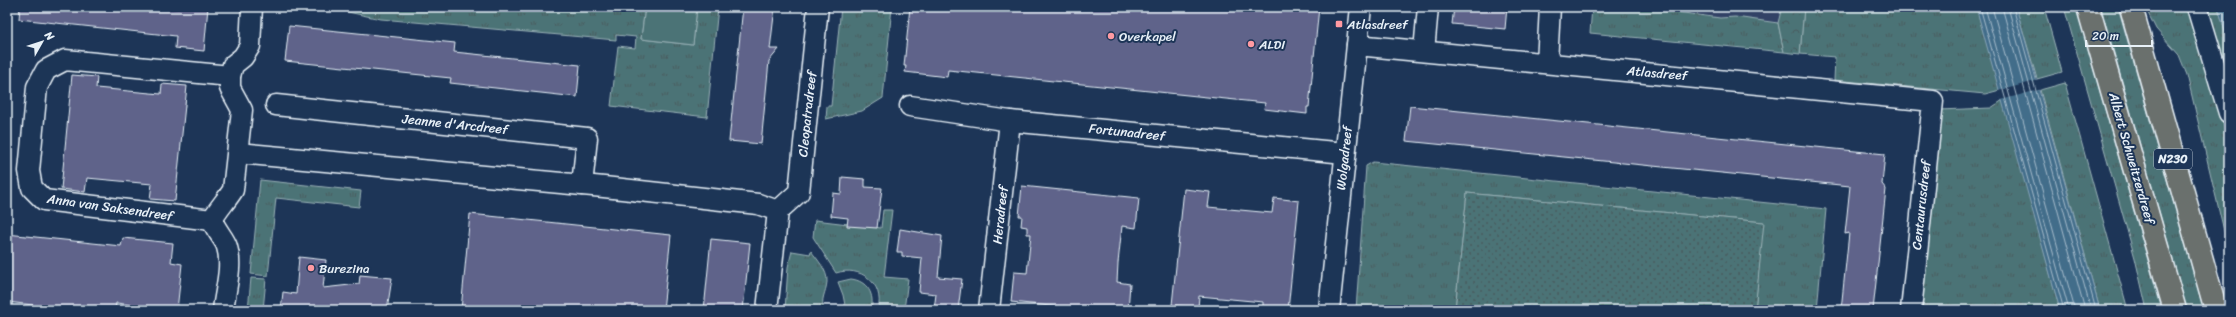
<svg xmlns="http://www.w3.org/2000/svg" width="2236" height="317" font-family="Sriracha,sans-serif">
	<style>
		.built { fill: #304366 }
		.grass { fill: url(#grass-tufts); stroke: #9ab2b7 }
		.forest { fill: url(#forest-crowns); stroke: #9ab2b7 }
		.park { fill: url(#park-dots); stroke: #9ab2b7 }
		.pitch { fill: #4c7376; stroke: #9ab2b7 }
		.water { fill: #436d8a; stroke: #85a2b6 }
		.pier { fill: #1d3557 }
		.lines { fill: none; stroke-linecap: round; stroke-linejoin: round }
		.shore { stroke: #a6bccc; stroke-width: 1 }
		.building { fill: #5e648a; stroke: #e8f1f8 }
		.street-casing { stroke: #e8f1f8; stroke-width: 23 }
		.highway-casing { stroke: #e8f1f8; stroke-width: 25 }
		.street { stroke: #1d3557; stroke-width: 20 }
		.highway { stroke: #6a706d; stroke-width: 22 }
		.poi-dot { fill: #ff9aa2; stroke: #1d3557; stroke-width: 1.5 }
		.labels { text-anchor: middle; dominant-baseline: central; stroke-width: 4; stroke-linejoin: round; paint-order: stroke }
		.shield { fill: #1d3557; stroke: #abb9c8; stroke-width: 1 }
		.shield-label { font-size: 12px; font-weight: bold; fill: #e8f1f8 }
		.poi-label { font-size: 13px; fill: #e8f1f8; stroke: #1d3557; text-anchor: start }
		.street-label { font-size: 13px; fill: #e8f1f8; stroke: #1d3557 }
	</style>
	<defs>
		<pattern id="grass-tufts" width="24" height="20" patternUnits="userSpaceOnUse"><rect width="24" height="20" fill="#4c7376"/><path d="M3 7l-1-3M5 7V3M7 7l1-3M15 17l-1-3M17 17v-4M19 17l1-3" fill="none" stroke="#495b5e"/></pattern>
		<pattern id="forest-crowns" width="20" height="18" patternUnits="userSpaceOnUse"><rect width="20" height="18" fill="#4c7376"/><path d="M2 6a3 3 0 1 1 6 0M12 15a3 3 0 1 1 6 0" fill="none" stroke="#495b5e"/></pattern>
		<pattern id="park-dots" width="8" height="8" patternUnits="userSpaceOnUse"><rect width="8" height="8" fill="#4c7376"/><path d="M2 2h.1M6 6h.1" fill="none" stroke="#495b5e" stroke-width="1.8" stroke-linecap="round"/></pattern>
	</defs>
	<rect width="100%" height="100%" fill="#1d3557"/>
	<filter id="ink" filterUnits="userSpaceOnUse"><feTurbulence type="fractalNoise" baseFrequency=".025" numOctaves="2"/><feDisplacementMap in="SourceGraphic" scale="8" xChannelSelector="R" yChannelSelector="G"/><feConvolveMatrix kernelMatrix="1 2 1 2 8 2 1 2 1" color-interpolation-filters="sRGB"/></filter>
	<g filter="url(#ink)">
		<polygon class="built" points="1640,7 1782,7 1778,23 1735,17 1720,18"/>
		<g class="grass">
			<polygon points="324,7 645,7 641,39 693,45 697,7 718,7 707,117 611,106 618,46 635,48 636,37 616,35 616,40 381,19"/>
			<polygon points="841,7 892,7 883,98 862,111 826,119 827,106 831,106"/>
			<polygon points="1592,7 1640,7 1720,18 1735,17 1778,23 1784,52 1590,33"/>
			<polygon points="1804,7 1976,7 2000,90 1985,94 1834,80 1835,57 1800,54"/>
			<polygon points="2016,7 2044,7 2062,72 2037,79"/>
			<polygon points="2064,7 2076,7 2162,310 2147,310 2135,258"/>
			<polygon points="2101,7 2118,7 2204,310 2187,310"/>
			<polygon points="2145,7 2189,7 2229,143 2229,252 2187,75 2179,55 2156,29"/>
			<polygon points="2206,7 2218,7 2229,44 2229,67 2223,63"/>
			<polygon points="2065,83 2128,310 2100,310 2040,90"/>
			<polygon points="2003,100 2060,310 1920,310 1939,110 1991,108"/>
			<polygon points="1373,162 1826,209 1817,310 1755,310 1763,222 1467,193 1455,310 1356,310 1366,166"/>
			<polygon points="260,180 361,191 359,207 276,198 268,276 251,274"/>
			<path d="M883,210H892L884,277L908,279L904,310H878C885,283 860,265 836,273L813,237L815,220L881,228Z"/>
			<path d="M792,251L810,254L811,251C817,259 828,271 827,282C826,293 820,299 824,310H785L788,267Z"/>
			<polygon points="251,278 266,279 263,310 248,310"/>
			<path d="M851,279C868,281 875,295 871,310H846L843,295L838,282Z"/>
		</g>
		<polygon class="forest" points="1782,7 1804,7 1800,54 1784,52 1778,23"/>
		<polygon class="park" points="1467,193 1764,222 1755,310 1455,310"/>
		<polygon class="pitch" points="645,7 697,7 693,45 641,39"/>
		<g class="water">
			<polygon points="1976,7 2016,7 2100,310 2060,310"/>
			<polygon points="2218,7 2229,7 2229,44"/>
		</g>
		<polygon class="pier" points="2039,80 2042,89 2001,100 1998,91"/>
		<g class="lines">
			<g class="shore">
				<polyline points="1980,7 2064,310"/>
				<polyline points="1985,7 2069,310"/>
				<polyline points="1992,7 2075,310"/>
				<polyline points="2002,7 2085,310"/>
				<polyline points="2008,7 2091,310"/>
				<polyline points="2013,7 2096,310"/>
			</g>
		</g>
		<g class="building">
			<polygon points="20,7 154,7 179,9 179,7 208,7 204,51 175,48 176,36 19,19"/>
			<polygon points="743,7 775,7 770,49 779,49 769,61 761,144 729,141"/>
			<polygon points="910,7 1319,7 1309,107 1307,107 1307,114 1264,109 1265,103 1197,96 948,70 947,77 905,72 906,66 904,66"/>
			<polygon points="1454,7 1507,7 1505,29 1452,24"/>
			<polygon points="289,26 455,43 454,52 580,65 577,97 450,83 451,78 285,61"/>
			<polygon points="72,75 97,77 96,88 161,94 162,84 187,86 175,201 150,199 152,184 87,178 85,192 61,189"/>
			<polygon points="1410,106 1885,154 1882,184 1886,189 1873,310 1841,310 1849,233 1845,234 1850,186 1406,141"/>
			<polygon points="842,177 865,179 865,187 882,188 877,228 847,226 848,218 831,216 833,193 841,194"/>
			<polygon points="1022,186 1139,198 1136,228 1122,226 1118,263 1117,282 1130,284 1128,310 1090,310 1011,302 1014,272 1027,273 1031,234 1027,234 1027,227 1021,226 1022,216 1019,216"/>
			<polygon points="1184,189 1210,192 1208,207 1272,213 1274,198 1299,201 1288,310 1263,310 1263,302 1199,296 1198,308 1172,305"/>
			<polygon points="470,214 671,235 663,310 461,310"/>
			<polygon points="900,229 942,236 938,277 962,279 958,310 934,310 936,294 919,292 922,258 902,256 902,252 897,252"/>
			<polygon points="7,234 121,246 123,238 173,243 171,262 182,264 177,310 148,310 149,307 116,303 115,310 52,310 33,308 33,305 7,302"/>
			<polygon points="711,239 750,243 743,310 704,310"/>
			<polygon points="299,257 326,260 323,288 359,284 360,275 392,278 387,310 281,310 283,292 296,294"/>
		</g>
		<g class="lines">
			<defs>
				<g id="street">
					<polyline points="2197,7 2229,113"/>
					<polyline points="1357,45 1933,101 1911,310"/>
					<polyline points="1424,51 1428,7"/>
					<polyline points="1547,63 1550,7"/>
					<polyline points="276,105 587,138 582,185"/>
					<polyline points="910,106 1010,121 1345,153"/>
					<polyline points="238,153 604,187 758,204 778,211 767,310"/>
					<polyline points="778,211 799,192 818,7"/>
					<polyline points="212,220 44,200 32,188 29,171 37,87 46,70 65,60 230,76"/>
					<path d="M223,310C225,291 233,266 227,247C225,239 216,231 212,220C218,209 226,201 233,190L242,110L230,88V76L233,65L243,57L250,46L252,7"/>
					<polyline points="989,310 1010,121"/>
					<polyline points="1329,310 1361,7"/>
				</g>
				<g id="highway">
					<polyline points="2088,7 2175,310"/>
					<polyline points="2131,7 2216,310"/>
				</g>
			</defs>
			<use href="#street" class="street-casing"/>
			<use href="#highway" class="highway-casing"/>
			<use href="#street" class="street"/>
			<use href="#highway" class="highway"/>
		</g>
	</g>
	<g class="poi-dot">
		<rect x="1335" y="20" width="8" height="8" rx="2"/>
		<circle cx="1111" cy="36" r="4"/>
		<circle cx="1251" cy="44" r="4"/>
		<circle cx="311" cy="268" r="4"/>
	</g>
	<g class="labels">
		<rect class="shield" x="2154" y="149" width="38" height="20" rx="3"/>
		<g class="shield-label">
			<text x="2173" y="159">N230</text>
		</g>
		<g class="poi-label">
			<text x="1347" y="24">Atlasdreef</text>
			<text x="1119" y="36">Overkapel</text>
			<text x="1259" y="44">ALDI</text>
			<text x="319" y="268">Burezina</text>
		</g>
		<g class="street-label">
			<text transform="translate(1657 73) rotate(5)">Atlasdreef</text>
			<text transform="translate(807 114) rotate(-84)">Cleopatradreef</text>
			<text transform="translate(455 124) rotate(6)">Jeanne d'Arcdreef</text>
			<text transform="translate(1127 132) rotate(6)">Fortunadreef</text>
			<text transform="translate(1344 158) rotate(-84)">Wolgadreef</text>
			<text transform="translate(2132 158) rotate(74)">Albert Schweitzerdreef</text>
			<text transform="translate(1921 205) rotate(-84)">Centaurusdreef</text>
			<text transform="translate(110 207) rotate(8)">Anna van Saksendreef</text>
			<text transform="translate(1000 215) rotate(-84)">Heradreef</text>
		</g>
	</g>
	<rect width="2236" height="317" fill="none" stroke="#1d3557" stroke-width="24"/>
	<rect x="12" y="12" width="2212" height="293" fill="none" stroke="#e8f1f8" stroke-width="1.5" filter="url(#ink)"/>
	<g transform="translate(42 42) rotate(51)" stroke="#1d3557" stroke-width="3" paint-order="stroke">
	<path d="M0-3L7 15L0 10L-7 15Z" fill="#e8f1f8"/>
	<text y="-6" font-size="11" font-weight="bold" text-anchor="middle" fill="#e8f1f8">N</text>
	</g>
	<path d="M2086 40v6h66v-6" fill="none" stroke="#e8f1f8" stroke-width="2"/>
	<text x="2092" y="40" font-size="12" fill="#e8f1f8" stroke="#1d3557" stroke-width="3" paint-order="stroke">20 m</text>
</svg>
